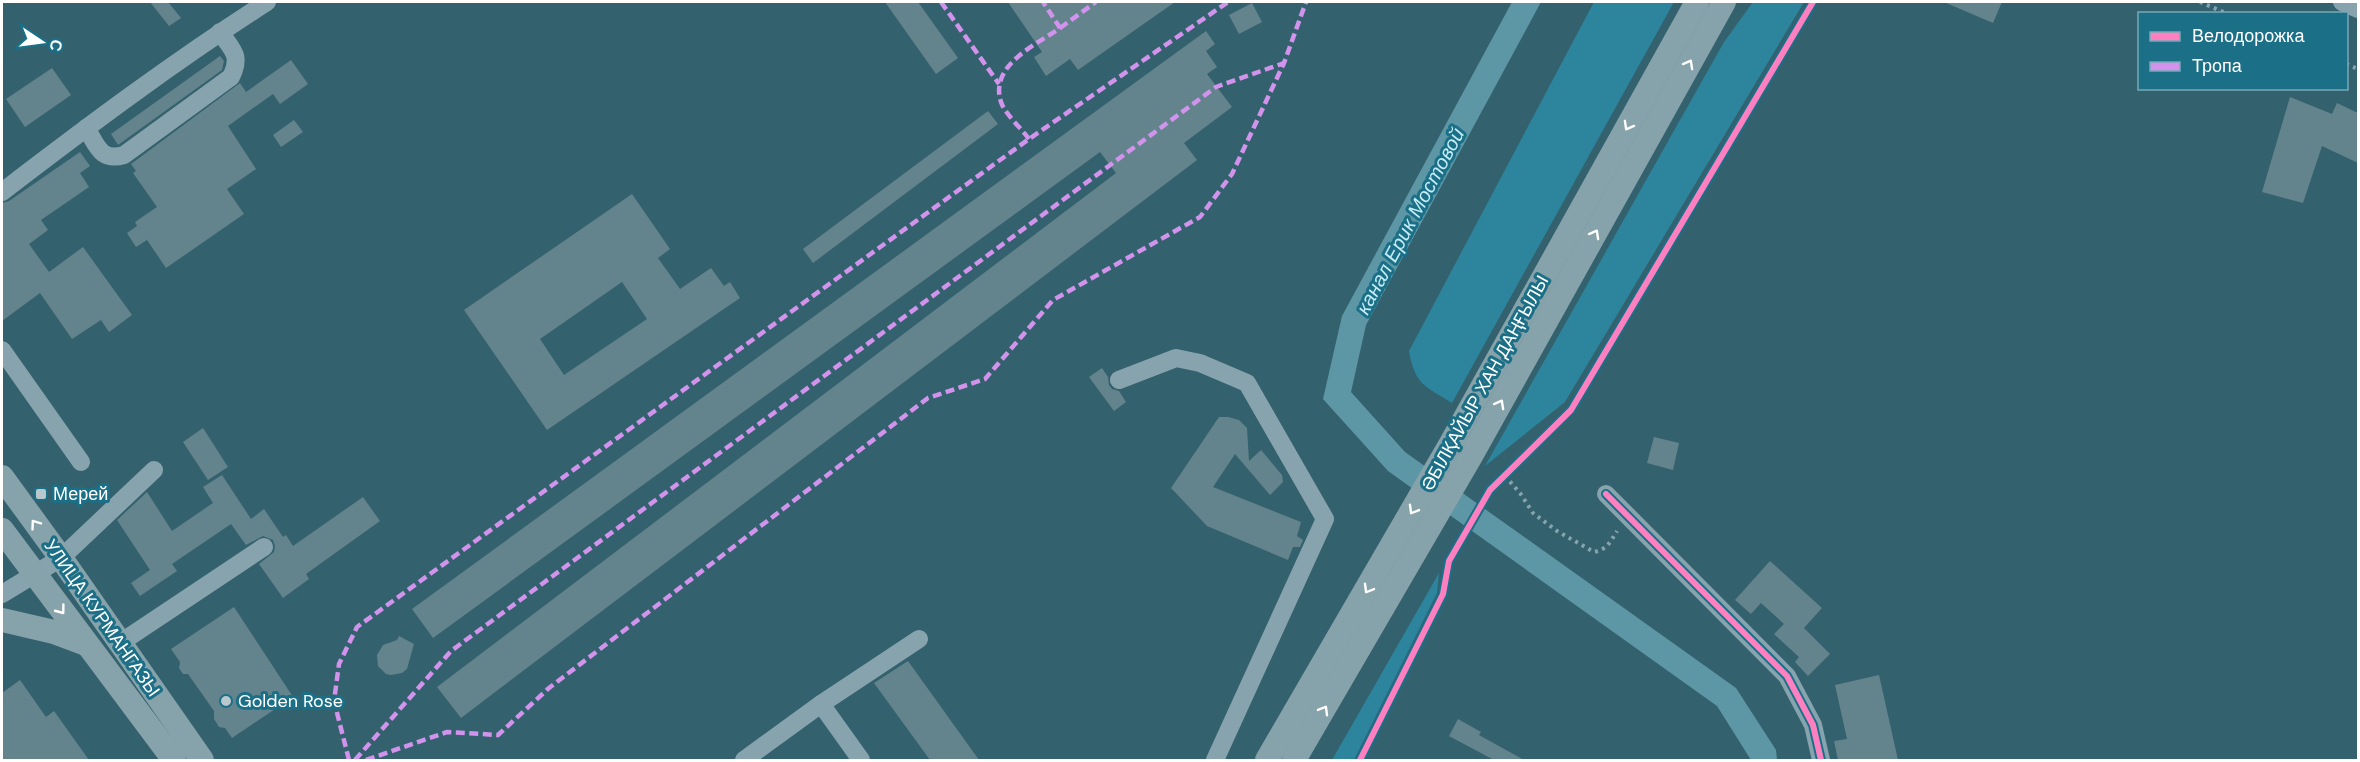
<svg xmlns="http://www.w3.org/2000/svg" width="2360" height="762" font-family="'DM Sans',sans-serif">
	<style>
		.green { fill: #2d849d }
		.water { fill: #5d97a6 }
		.building { fill: #63848d; fill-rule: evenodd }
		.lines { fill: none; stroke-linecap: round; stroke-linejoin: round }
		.path { stroke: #87a4ae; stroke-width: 4; stroke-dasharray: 3 4.5; stroke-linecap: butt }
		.minor { stroke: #87a4ae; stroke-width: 18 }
		.major { stroke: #86a2aa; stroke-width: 24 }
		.quiet { stroke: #d193ec; stroke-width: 4.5; stroke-dasharray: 9 4.5; stroke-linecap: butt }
		.cycleway-casing { stroke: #1b6f87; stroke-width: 10 }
		.cycleway { stroke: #ff80c0; stroke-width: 6 }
		.oneway { stroke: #fff }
		.poi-dot { fill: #b8c8cc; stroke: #1b6f87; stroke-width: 2 }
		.labels { text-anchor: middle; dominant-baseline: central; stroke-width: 6; stroke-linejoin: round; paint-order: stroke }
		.street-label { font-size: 18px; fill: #fff; stroke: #1b6f87 }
		.poi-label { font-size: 18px; fill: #fff; stroke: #1b6f87; text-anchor: start }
		.water-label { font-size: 20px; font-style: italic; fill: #c4ecf6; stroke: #1b6f87 }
	</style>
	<rect width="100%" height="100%" fill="#34616e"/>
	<g class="green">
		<path d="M1594,2H1674L1452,403C1425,386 1415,385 1409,351Z"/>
		<polygon points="1753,2 1804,2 1565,402 1485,466 1724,42"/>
		<polygon points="1439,573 1437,593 1354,760 1332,760"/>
	</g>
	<polygon class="water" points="1512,2 1541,2 1366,325 1351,392 1405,452 1736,688 1776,750 1777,760 1751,760 1717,706 1388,471 1323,399 1342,316"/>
	<g class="building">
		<polygon points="150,2 168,2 181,18 169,26"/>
		<polygon points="885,2 918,2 958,58 936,74"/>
		<polygon points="1008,2 1175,2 1078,70 1070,59 1046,76 1034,57 1042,52"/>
		<polygon points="1944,2 2002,2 1993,23"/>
		<polygon points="1252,3 1262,22 1239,34 1229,15"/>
		<polygon points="1206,31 1215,44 1206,51 1217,67 1207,74 1232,107 1184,143 1197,160 461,718 437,687 1116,173 1100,152 433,638 412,609"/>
		<polygon points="220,56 224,61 222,70 118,145 111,134"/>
		<polygon points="291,60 308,84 280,104 273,94 228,126 256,169 227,189 244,214 166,268 147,240 136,247 127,233 137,226 135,222 157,207 133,173 136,171 131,164 240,83 246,92"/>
		<polygon points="52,68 71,95 25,127 6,99"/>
		<polygon points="2290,97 2332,114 2337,103 2358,113 2358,163 2322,146 2303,203 2262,192"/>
		<polygon points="988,111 998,124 813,263 803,249"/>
		<polygon points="294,120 303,132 281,147 273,135"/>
		<polygon points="80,152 90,166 80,173 89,187 41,220 48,230 29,244 49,272 83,247 132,315 109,332 101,320 72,339 40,293 2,321 2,203 9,201"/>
		<path d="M632,194L670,249L658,258L680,289L711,268L724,286L730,282L740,298L547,430L464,310ZM622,282L647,319L564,375L540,339Z"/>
		<polygon points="1102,368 1108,377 1109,385 1112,389 1119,391 1126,402 1114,411 1089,377"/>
		<polygon points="1219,417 1228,417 1239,420 1247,428 1249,461 1261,450 1282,475 1283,482 1270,495 1235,454 1213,487 1301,522 1297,536 1303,540 1300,547 1293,547 1288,560 1207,526 1171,488"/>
		<polygon points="203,428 228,467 208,480 183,442"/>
		<polygon points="1654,437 1679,443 1673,470 1647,463"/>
		<polygon points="222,475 251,519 264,509 283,537 286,535 293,546 363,497 380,521 306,574 309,579 283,598 259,564 274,552 275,546 273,540 263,536 246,545 231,524 172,564 177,571 140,596 131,583 150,570 117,520 147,492 172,531 213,503 203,487"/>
		<polygon points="1770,561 1822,608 1804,628 1830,654 1808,676 1795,662 1799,657 1774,634 1784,624 1761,603 1751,614 1735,600"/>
		<polygon points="234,607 293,697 232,738 225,728 219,727 214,719 214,711 188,674 183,674 179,668 180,662 171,649"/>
		<polygon points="399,636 414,644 407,669 402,673 391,675 386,674 378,666 377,655 383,645 397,640"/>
		<polygon points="908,661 979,760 930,760 874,683"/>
		<polygon points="1879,675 1898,760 1838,760 1834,741 1847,739 1835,685"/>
		<polygon points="20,680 46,717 54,711 89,760 2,760 2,693"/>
		<polygon points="1458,719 1481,732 1479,735 1524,760 1494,760 1449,736"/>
	</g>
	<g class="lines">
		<g class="path">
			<polyline points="2200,2 2228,14"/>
			<polyline points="2346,64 2358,69"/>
			<path d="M1505,476L1520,493L1533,513L1557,531L1594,552C1608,549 1610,542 1617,531"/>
		</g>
		<g class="minor">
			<polyline points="2342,2 2358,9"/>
			<path d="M86,128C97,145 100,162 124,155L231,77C242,55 232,50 220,32"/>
			<path d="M2,192C88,126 175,61 267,2"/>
			<polyline points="2,350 81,462"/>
			<polyline points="1119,380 1176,358 1200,363 1247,383 1325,519 1215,760"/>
			<polyline points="1606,494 1787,676 1813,725 1821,760"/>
			<polyline points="2,594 61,558 154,470"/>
			<polyline points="120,643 264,547"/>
			<polyline points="821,704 861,760"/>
			<polyline points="744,760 821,704 919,639"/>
		</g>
		<g class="major">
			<polyline points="2,477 61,558 202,760"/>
			<polyline points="2,530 174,760"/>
			<polyline points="2,620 54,632 86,644"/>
			<polyline points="1267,760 1450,445 1697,2"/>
			<polyline points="1294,760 1471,456 1724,2"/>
		</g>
		<g class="quiet">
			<polyline points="941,2 999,84"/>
			<polyline points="1060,28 1096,2"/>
			<path d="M1029,139C1021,128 1005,114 1001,102C989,65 1036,45 1060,28L1043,2"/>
			<polyline points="349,760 334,701 339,664 357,627 1029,139 1228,2"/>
			<polyline points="355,760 451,651 1216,87 1284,63"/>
			<polyline points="366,760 447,732 498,735 549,688 928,398 985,379 1053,300 1200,217 1232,174 1284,63 1306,2"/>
		</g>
		<defs>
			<g id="cycleway">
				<polyline points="1606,494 1787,676 1813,725 1821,760"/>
				<polyline points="1360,760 1443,594 1449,561 1490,490 1571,410 1813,2"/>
			</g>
		</defs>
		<use href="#cycleway" class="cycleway-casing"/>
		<use href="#cycleway" class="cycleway"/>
	</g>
	<defs><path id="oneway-chevron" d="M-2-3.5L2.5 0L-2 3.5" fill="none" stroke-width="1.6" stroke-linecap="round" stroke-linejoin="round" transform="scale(1.5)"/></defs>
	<g class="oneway">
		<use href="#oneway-chevron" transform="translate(1689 64) rotate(-61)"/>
		<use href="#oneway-chevron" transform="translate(1628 126) rotate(119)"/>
		<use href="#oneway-chevron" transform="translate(1595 234) rotate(-61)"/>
		<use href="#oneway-chevron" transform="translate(1500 404) rotate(-61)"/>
		<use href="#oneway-chevron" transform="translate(1413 510) rotate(120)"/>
		<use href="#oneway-chevron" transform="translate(35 524) rotate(-126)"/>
		<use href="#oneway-chevron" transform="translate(1368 589) rotate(120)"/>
		<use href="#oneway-chevron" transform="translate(61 610) rotate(53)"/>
		<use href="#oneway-chevron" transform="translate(1324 710) rotate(-60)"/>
	</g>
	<g class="poi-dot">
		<rect x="35" y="488" width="12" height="12" rx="3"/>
		<circle cx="226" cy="701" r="6"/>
	</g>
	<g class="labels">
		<g class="street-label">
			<text transform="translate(1485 383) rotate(-61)">ӘБІЛҚАЙЫР ХАН ДАҢҒЫЛЫ</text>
			<text transform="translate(102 618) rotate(55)">УЛИЦА КУРМАНГАЗЫ</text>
		</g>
		<g class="poi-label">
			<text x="53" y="494">Мерей</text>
			<text x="238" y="701">Golden Rose</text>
		</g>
		<g class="water-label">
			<text transform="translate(1410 221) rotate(-62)">канал Ерик Мостовой</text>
		</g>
	</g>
	<rect width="2360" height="762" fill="none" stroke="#ffffff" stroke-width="6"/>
	<rect x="2138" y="12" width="210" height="78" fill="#1b6f87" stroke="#76a9b7" stroke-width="1.5"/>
	<rect x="2150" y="32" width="30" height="9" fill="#ff80c0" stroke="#76a9b7" stroke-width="1.5"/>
	<text x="2192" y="42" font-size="18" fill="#ffffff">Велодорожка</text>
	<rect x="2150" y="62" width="30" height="9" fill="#d193ec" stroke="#76a9b7" stroke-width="1.5"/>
	<text x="2192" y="72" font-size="18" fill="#ffffff">Тропа</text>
	<g transform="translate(42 42) rotate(103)" stroke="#1b6f87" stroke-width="4.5" paint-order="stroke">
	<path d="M0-4.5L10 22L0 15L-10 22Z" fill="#ffffff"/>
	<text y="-9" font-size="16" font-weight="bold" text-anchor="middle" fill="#ffffff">С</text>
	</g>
</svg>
